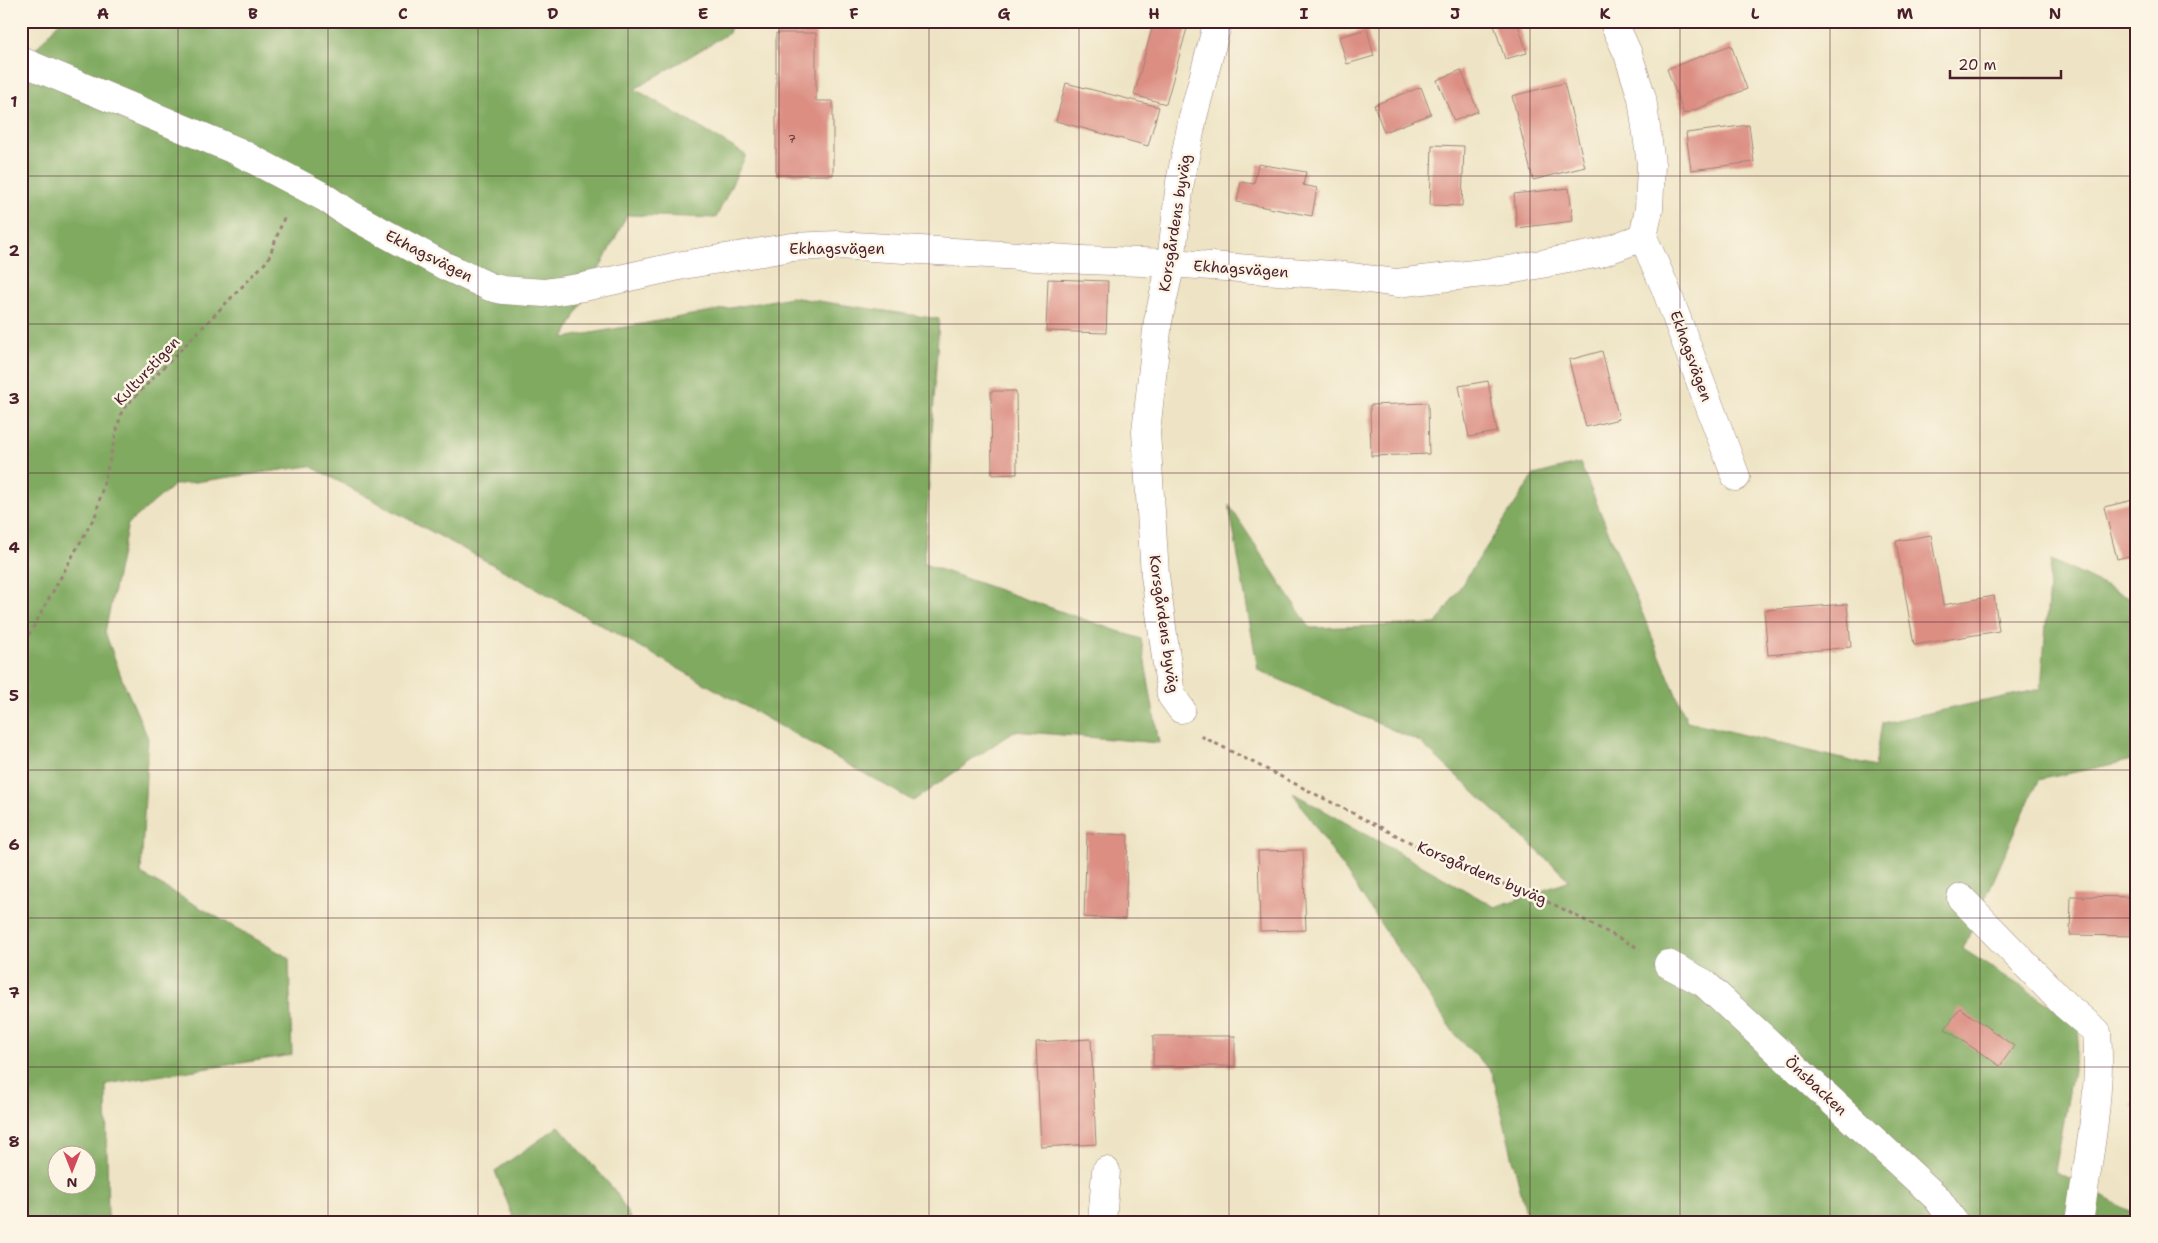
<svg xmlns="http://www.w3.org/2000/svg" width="2158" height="1243" font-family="'Shantell Sans',sans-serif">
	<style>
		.forest { fill: #80aa61; stroke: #656446; fill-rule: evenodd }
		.building { fill: #dc8e83 }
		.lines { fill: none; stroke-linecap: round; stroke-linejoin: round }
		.minor-casing { stroke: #9c8278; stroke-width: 29 }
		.path { stroke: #9c8278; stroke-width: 3; stroke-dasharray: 4 4; stroke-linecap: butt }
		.minor { stroke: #fff; stroke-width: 28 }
		.grid { fill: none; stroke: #4a1f2b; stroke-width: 1; stroke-opacity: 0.55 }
		.labels { text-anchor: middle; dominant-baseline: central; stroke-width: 5; stroke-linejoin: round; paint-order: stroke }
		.number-label { font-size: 12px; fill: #6e3b41 }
		.street-label { font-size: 15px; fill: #4a1f2b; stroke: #fcf5e5 }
		.neatline { fill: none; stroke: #4a1f2b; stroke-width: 2 }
		.grid-label { font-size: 16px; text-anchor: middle; font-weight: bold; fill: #4a1f2b }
	</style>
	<rect width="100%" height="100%" fill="#fcf5e5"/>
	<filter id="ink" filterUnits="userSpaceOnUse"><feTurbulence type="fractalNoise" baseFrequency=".02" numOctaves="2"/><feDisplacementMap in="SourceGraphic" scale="10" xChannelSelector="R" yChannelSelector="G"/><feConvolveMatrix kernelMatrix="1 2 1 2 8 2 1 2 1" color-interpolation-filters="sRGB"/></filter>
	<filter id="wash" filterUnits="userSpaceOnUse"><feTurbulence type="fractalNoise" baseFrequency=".0096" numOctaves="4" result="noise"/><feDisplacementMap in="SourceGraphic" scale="20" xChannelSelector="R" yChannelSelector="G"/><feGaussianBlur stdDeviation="1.12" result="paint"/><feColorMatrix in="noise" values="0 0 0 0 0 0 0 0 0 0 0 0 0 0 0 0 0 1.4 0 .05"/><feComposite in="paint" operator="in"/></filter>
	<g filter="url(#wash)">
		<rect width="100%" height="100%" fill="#eee4c5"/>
		<g class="forest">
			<path d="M60,21H733L729,33L635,89L746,155L716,218L627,215L564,338L791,297L939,319L924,564L1141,639L1159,743L1014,731L913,801L523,581L310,466L174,485L128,524L105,632L122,679L148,738L141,874L289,958L292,1055L106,1084L108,1222H21V66ZM58,1156H88V1186H58Z"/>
			<polygon points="1580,463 1687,721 1875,767 1882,723 2041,689 2051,560 2137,601 2137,759 2038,780 1963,949 2081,1025 2055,1171 2137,1215 2137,1222 1631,1222 1629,1219 1623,1222 1528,1222 1492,1072 1456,1036 1293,793 1495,907 1570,881 1420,742 1258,670 1229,505 1310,628 1436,624 1534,475"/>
			<polygon points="559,1126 616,1192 632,1222 515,1222 495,1171"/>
		</g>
		<g id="blocks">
			<g class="building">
				<polygon points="1154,21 1189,21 1166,104 1134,95"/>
				<polygon points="1505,21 1517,21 1527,53 1505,59 1494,25"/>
				<polygon points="1367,29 1374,56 1347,64 1339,37"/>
				<polygon points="776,33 816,33 816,101 833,101 833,175 776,175"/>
				<polygon points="1731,45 1747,89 1684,114 1667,69"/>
				<polygon points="1461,70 1478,111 1454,121 1437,80"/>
				<polygon points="1066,83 1159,107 1148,146 1056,121"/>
				<polygon points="1564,83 1585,167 1533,180 1512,96"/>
				<polygon points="1421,87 1431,114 1384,132 1374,105"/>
				<polygon points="1749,125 1754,162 1691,170 1686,133"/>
				<polygon points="1432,145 1464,146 1462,206 1430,205"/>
				<polygon points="1258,164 1306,172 1303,185 1317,188 1312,216 1237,202 1241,182 1254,184"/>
				<polygon points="1569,188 1573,221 1517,228 1514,194"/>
				<polygon points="1048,279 1108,281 1106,333 1046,331"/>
				<polygon points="1602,351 1619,419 1586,427 1569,360"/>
				<polygon points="1488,381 1497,432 1469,437 1459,386"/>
				<polygon points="991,391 1016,391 1017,474 992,475"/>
				<polygon points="1428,403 1429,454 1371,456 1370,405"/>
				<polygon points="2137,499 2137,554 2117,559 2104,507"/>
				<polygon points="1931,535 1943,605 1994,596 1999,631 1914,645 1896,541"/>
				<polygon points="1847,604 1851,647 1768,655 1764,610"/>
				<polygon points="1087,833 1128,835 1125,919 1084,917"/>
				<polygon points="1303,850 1306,930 1260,931 1258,851"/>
				<polygon points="2071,896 2137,897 2137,936 2070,935"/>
				<polygon points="1960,1008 2014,1046 2000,1066 1945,1029"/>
				<rect x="1153" y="1036" width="82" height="30"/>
				<polygon points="1091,1039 1096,1144 1041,1147 1036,1042"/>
				<polygon points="2137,1097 2137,1110 2131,1107"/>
			</g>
		</g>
	</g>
	<g filter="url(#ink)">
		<use href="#blocks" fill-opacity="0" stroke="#9c8278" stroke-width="1"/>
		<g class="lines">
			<defs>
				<g id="minor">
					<polyline points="1613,21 1628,54 1642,98 1651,164 1649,209 1643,237 1665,287 1736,477"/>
					<polyline points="21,61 237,151 324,197 346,212 443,265 490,287 503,290 544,293 584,287 683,265 792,247 838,245 1085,260 1171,263 1345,276 1397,283 1509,270 1600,253 1643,237"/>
					<polyline points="1181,709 1171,695 1155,575 1146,432 1158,321 1171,263 1180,182 1193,117 1218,21"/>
					<path d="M1961,898L2065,1005L2097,1032C2102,1095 2088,1159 2079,1222"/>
					<polyline points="1668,964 1704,983 1937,1198 1954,1222"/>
					<polyline points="1102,1222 1106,1171"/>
				</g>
			</defs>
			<use href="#minor" class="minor-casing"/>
			<g class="path">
				<polyline points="21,649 96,514 122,410 268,260 285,215"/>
				<polyline points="1201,736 1445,860 1557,906 1640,949"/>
			</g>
			<use href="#minor" class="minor"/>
		</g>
	</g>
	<path class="grid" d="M178,21V1222M328,21V1222M478,21V1222M628,21V1222M779,21V1222M929,21V1222M1079,21V1222M1229,21V1222M1379,21V1222M1530,21V1222M1680,21V1222M1830,21V1222M1980,21V1222M21,176H2137M21,324H2137M21,473H2137M21,622H2137M21,770H2137M21,918H2137M21,1067H2137"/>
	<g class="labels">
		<g class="number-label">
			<text x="792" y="139">7</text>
		</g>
		<g class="street-label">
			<text transform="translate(1175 223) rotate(-81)">Korsgårdens byväg</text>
			<text x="837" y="249">Ekhagsvägen</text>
			<text transform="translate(429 256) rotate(27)">Ekhagsvägen</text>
			<text transform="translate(1241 269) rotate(4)">Ekhagsvägen</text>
			<text transform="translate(1691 356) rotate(70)">Ekhagsvägen</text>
			<text transform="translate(147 371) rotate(-47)">Kulturstigen</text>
			<text transform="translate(1164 624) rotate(82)">Korsgårdens byväg</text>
			<text transform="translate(1482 873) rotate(23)">Korsgårdens byväg</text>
			<text transform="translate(1816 1086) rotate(43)">Önsbacken</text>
		</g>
	</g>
	<rect width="2158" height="1243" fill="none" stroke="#fcf5e5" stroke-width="55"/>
	<g transform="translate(72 1170) rotate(180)"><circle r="24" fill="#fcf5e5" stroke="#b59f9b"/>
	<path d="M0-4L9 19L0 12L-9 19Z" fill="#d1495b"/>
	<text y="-8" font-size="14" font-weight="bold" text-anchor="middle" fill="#4a1f2b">N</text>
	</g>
	<path d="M1950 70v8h111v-8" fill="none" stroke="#4a1f2b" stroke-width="2.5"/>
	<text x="1958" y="70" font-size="15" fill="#4a1f2b" stroke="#fcf5e5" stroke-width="4" paint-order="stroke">20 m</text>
	<rect x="28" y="28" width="2102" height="1188" class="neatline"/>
	<g class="grid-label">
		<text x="103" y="19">A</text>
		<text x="253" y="19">B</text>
		<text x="403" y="19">C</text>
		<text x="553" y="19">D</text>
		<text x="703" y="19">E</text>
		<text x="854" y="19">F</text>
		<text x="1004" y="19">G</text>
		<text x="1154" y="19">H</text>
		<text x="1304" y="19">I</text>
		<text x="1455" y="19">J</text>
		<text x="1605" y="19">K</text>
		<text x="1755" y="19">L</text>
		<text x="1905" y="19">M</text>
		<text x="2055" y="19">N</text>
		<text x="14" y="107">1</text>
		<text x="14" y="256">2</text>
		<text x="14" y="404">3</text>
		<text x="14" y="553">4</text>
		<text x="14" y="701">5</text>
		<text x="14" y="850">6</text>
		<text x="14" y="998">7</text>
		<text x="14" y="1147">8</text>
	</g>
</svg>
